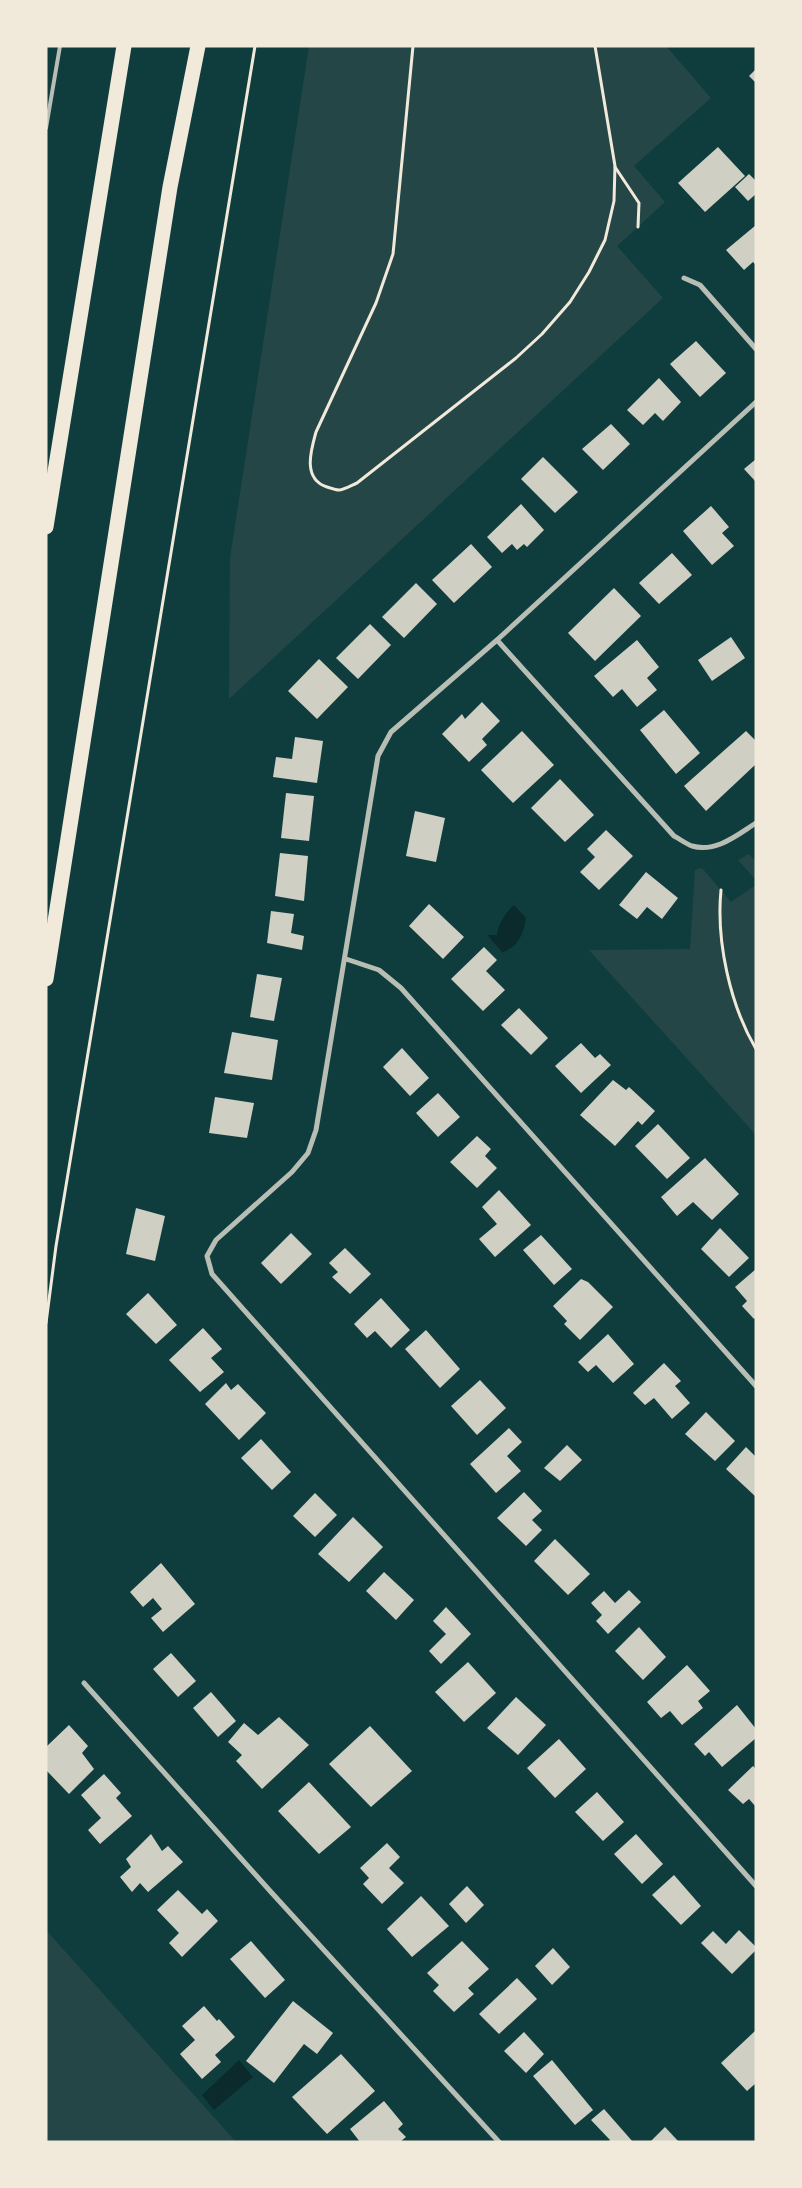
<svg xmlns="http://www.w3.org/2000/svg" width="802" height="2188" font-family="'Open Sans',sans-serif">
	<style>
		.green { fill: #244646 }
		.water { fill: #0a2a2b }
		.building { fill: #cfcfc3 }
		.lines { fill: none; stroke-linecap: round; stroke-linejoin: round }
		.path { stroke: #f1e9da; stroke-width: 3 }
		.service { stroke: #b8beb3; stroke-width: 4 }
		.minor { stroke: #b8beb3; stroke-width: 5 }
		.motorway { stroke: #f1e9da; stroke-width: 15 }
	</style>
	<rect width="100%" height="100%" fill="#0f3d3e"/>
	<g class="green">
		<polygon points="309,46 666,46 711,98 634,166 665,202 617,246 663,298 229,699 230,558"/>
		<polygon points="749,854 756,862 756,880 738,860"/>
		<polygon points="702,868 731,902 756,885 756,1135 589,950 690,949 695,870"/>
		<polygon points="46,1930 236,2142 46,2142"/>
	</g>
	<g class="water">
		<path d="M514,905L526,918C524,933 518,948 502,952L489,937L488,935H497C497,925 507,911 514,905Z"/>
		<polygon points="239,2060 253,2077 214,2110 202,2095"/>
	</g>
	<g class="building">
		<polygon points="756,69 756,83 749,76"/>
		<polygon points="718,147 745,176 705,212 678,183"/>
		<polygon points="749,174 756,181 756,194 748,201 735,187"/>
		<polygon points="756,225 756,265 753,262 744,270 726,250"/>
		<polygon points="696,341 726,373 700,397 670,364"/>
		<polygon points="659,378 681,402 663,421 655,413 643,425 627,410"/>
		<polygon points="611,424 630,444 603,470 582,449"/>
		<polygon points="543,457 578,492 555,513 521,479"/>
		<polygon points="756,459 756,482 744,469"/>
		<polygon points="521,504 544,530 527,547 524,544 517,550 512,544 502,553 487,537"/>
		<polygon points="711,506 729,527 722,533 734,546 712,565 683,531"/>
		<polygon points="471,544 492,567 454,603 432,580"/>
		<polygon points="672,553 692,575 659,604 639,583"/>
		<polygon points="416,583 437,604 404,638 382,617"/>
		<polygon points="614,588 641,616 595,661 568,633"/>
		<polygon points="370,624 391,645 358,679 336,658"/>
		<polygon points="731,637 745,658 712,681 698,660"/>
		<polygon points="637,640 659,667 647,678 657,690 637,707 622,689 613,697 594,676"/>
		<polygon points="319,659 348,687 317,719 288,691"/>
		<polygon points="482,702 500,721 482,739 487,745 469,762 442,734 462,714 465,719"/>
		<polygon points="664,710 700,753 676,774 640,730"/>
		<polygon points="522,731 554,765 513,803 481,770"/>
		<polygon points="746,731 756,741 756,764 706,811 684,786"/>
		<polygon points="295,737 323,741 317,783 273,777 276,757 292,759"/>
		<polygon points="560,779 594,815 565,842 531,808"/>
		<polygon points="286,793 314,796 309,841 281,838"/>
		<polygon points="415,811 445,818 436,862 406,856"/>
		<polygon points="606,830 633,856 599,890 580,872 595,857 587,849"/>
		<polygon points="280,853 308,856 304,901 275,896"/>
		<polygon points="646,872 678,898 662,919 647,907 637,919 619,905"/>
		<polygon points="429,904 464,937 443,959 409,926"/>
		<polygon points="271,911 294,914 291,933 304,936 302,950 267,943"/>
		<polygon points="484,947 497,960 486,971 505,990 483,1011 451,979"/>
		<polygon points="257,974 282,978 274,1021 250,1017"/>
		<polygon points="519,1008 548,1038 531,1055 501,1025"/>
		<polygon points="232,1032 278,1040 272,1080 224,1073"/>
		<polygon points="581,1043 595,1058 600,1054 611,1065 581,1093 555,1066"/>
		<polygon points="402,1048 429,1078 410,1096 383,1067"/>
		<polygon points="613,1080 626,1090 629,1087 655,1111 642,1125 638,1121 615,1146 580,1115"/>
		<polygon points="438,1093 460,1117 438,1137 416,1113"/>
		<polygon points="215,1097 254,1103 247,1138 209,1133"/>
		<polygon points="658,1124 690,1158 667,1179 635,1146"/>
		<polygon points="477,1136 491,1149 485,1156 497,1168 477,1188 450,1162"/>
		<polygon points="705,1158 739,1194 712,1220 693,1202 677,1216 661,1197"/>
		<polygon points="499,1190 531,1225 495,1257 479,1239 497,1224 482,1207"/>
		<polygon points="136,1208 165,1216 155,1261 126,1254"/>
		<polygon points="720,1228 749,1258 729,1277 701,1249"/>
		<polygon points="291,1233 312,1254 281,1284 261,1263"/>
		<polygon points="541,1235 572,1269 554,1285 523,1250"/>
		<polygon points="345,1248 371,1274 350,1294 332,1277 338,1272 329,1263"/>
		<polygon points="756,1269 756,1317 754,1319 742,1306 747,1301 735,1287"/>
		<polygon points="581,1279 588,1282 613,1307 580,1340 564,1324 567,1321 553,1306"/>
		<polygon points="148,1293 177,1325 156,1344 126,1314"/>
		<polygon points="381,1298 410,1330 391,1348 375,1331 367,1338 354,1324"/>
		<polygon points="203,1328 222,1349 211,1358 224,1372 200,1392 169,1360"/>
		<polygon points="426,1330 460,1369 440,1388 405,1349"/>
		<polygon points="608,1334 634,1364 613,1383 596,1365 588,1372 578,1362"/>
		<polygon points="664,1363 681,1381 675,1386 690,1403 672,1419 654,1398 645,1405 633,1393"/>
		<polygon points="480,1380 506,1408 477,1435 451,1406"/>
		<polygon points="226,1383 231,1390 238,1384 266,1413 239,1440 205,1404"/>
		<polygon points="706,1412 735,1441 715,1461 685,1434"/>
		<polygon points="509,1428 522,1442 507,1456 521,1471 496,1493 470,1464"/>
		<polygon points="261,1439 291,1472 272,1490 241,1458"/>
		<polygon points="567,1445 582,1460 560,1481 544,1468"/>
		<polygon points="746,1447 756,1457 756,1497 726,1469"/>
		<polygon points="524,1492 542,1511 532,1520 542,1530 526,1546 497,1518"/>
		<polygon points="315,1493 337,1515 315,1537 293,1516"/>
		<polygon points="353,1517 383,1547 349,1582 318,1554"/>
		<polygon points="555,1539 590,1574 568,1595 534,1561"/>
		<polygon points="161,1563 195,1604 163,1632 151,1618 162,1609 153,1598 143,1607 130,1592"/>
		<polygon points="384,1572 414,1600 396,1620 366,1591"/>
		<polygon points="629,1590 641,1602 608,1634 596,1621 602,1615 591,1603 604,1591 615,1603"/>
		<polygon points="446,1607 471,1634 441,1664 429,1651 446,1634 433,1621"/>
		<polygon points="639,1627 666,1657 643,1680 615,1651"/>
		<polygon points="171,1653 196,1681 178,1697 153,1669"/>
		<polygon points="468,1662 496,1693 464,1722 435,1692"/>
		<polygon points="687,1665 710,1691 698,1701 703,1708 682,1725 670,1711 661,1718 647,1702"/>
		<polygon points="211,1692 236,1721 218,1737 193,1708"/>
		<polygon points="516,1697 546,1725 518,1755 487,1728"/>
		<polygon points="737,1705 756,1729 756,1738 722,1767 709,1752 705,1756 694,1744"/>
		<polygon points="279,1717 309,1745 262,1789 236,1761 242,1755 228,1742 244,1723 258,1735"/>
		<polygon points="69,1725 88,1746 82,1753 94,1769 69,1794 46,1770 46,1747"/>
		<polygon points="370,1726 412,1771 371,1807 329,1764"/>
		<polygon points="559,1739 586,1769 555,1798 527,1768"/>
		<polygon points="753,1766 756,1769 756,1807 749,1799 743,1804 728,1790"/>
		<polygon points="104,1774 121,1793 116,1798 132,1816 100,1844 88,1830 101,1818 81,1795"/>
		<polygon points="309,1782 351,1827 319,1854 278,1811"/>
		<polygon points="597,1792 624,1822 603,1841 575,1812"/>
		<polygon points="151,1834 162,1851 168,1846 183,1862 148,1892 140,1883 132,1892 120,1877 131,1867 126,1859"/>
		<polygon points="636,1834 663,1864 642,1884 614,1854"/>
		<polygon points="387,1843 400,1857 389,1868 404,1883 382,1904 363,1884 369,1878 360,1868"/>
		<polygon points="674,1875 701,1906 681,1925 652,1895"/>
		<polygon points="467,1886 484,1905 466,1923 449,1904"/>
		<polygon points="178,1890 202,1914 207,1909 218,1921 182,1957 169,1943 179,1933 157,1910"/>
		<polygon points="421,1896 449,1926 412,1957 387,1929"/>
		<polygon points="739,1930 756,1947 756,1950 732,1974 701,1943 713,1931 726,1944"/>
		<polygon points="251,1941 285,1980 265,1998 230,1959"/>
		<polygon points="462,1941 489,1969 468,1988 474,1994 454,2012 433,1991 439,1985 427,1973"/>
		<polygon points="553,1948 570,1967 552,1985 535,1966"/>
		<polygon points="517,1978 537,1999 499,2034 479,2014"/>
		<polygon points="293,2001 333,2033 317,2054 304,2044 274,2083 246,2061"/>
		<polygon points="204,2006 217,2021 219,2019 235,2037 215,2055 221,2062 202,2079 180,2054 195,2040 182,2026"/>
		<polygon points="755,2031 756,2083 747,2091 721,2063"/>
		<polygon points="524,2032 544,2054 526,2073 504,2051"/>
		<polygon points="341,2054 375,2091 327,2134 292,2097"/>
		<polygon points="552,2060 593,2110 575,2125 533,2076"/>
		<polygon points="384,2101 403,2124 398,2129 406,2137 400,2142 360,2142 350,2129"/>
		<polygon points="604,2109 633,2142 608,2142 610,2140 591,2120"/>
		<polygon points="665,2127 679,2142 650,2142"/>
	</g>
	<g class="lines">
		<g class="path">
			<path d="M413,46L393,254L376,303L316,432C311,450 302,479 327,487C330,488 336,490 339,490C344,490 352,485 357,483L516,358L542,334L570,302L589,272L605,240L614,201L615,166L595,46"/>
			<polyline points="615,167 639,203 638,227"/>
			<path d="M721,890C716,941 730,1005 756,1049"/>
			<polyline points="46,1323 56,1246 255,46"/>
		</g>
		<polyline class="service" points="46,128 60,46"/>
		<g class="minor">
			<polyline points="684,278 700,285 756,349"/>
			<polyline points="756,402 497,640 391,732 378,756 316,1130 308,1153 292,1172 216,1240 207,1256 212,1274 756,1886"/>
			<path d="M497,640L674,836C680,839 686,844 692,846C716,853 737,835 756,823"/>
			<polyline points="346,959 379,970 401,988 756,1386"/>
			<polyline points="84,1683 271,1892 499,2142"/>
		</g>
		<g class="motorway">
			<polyline points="46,527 124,46"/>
			<polyline points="46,979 170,187 198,46"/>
		</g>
	</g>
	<rect width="802" height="2188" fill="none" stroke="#f1e9da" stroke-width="95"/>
</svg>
